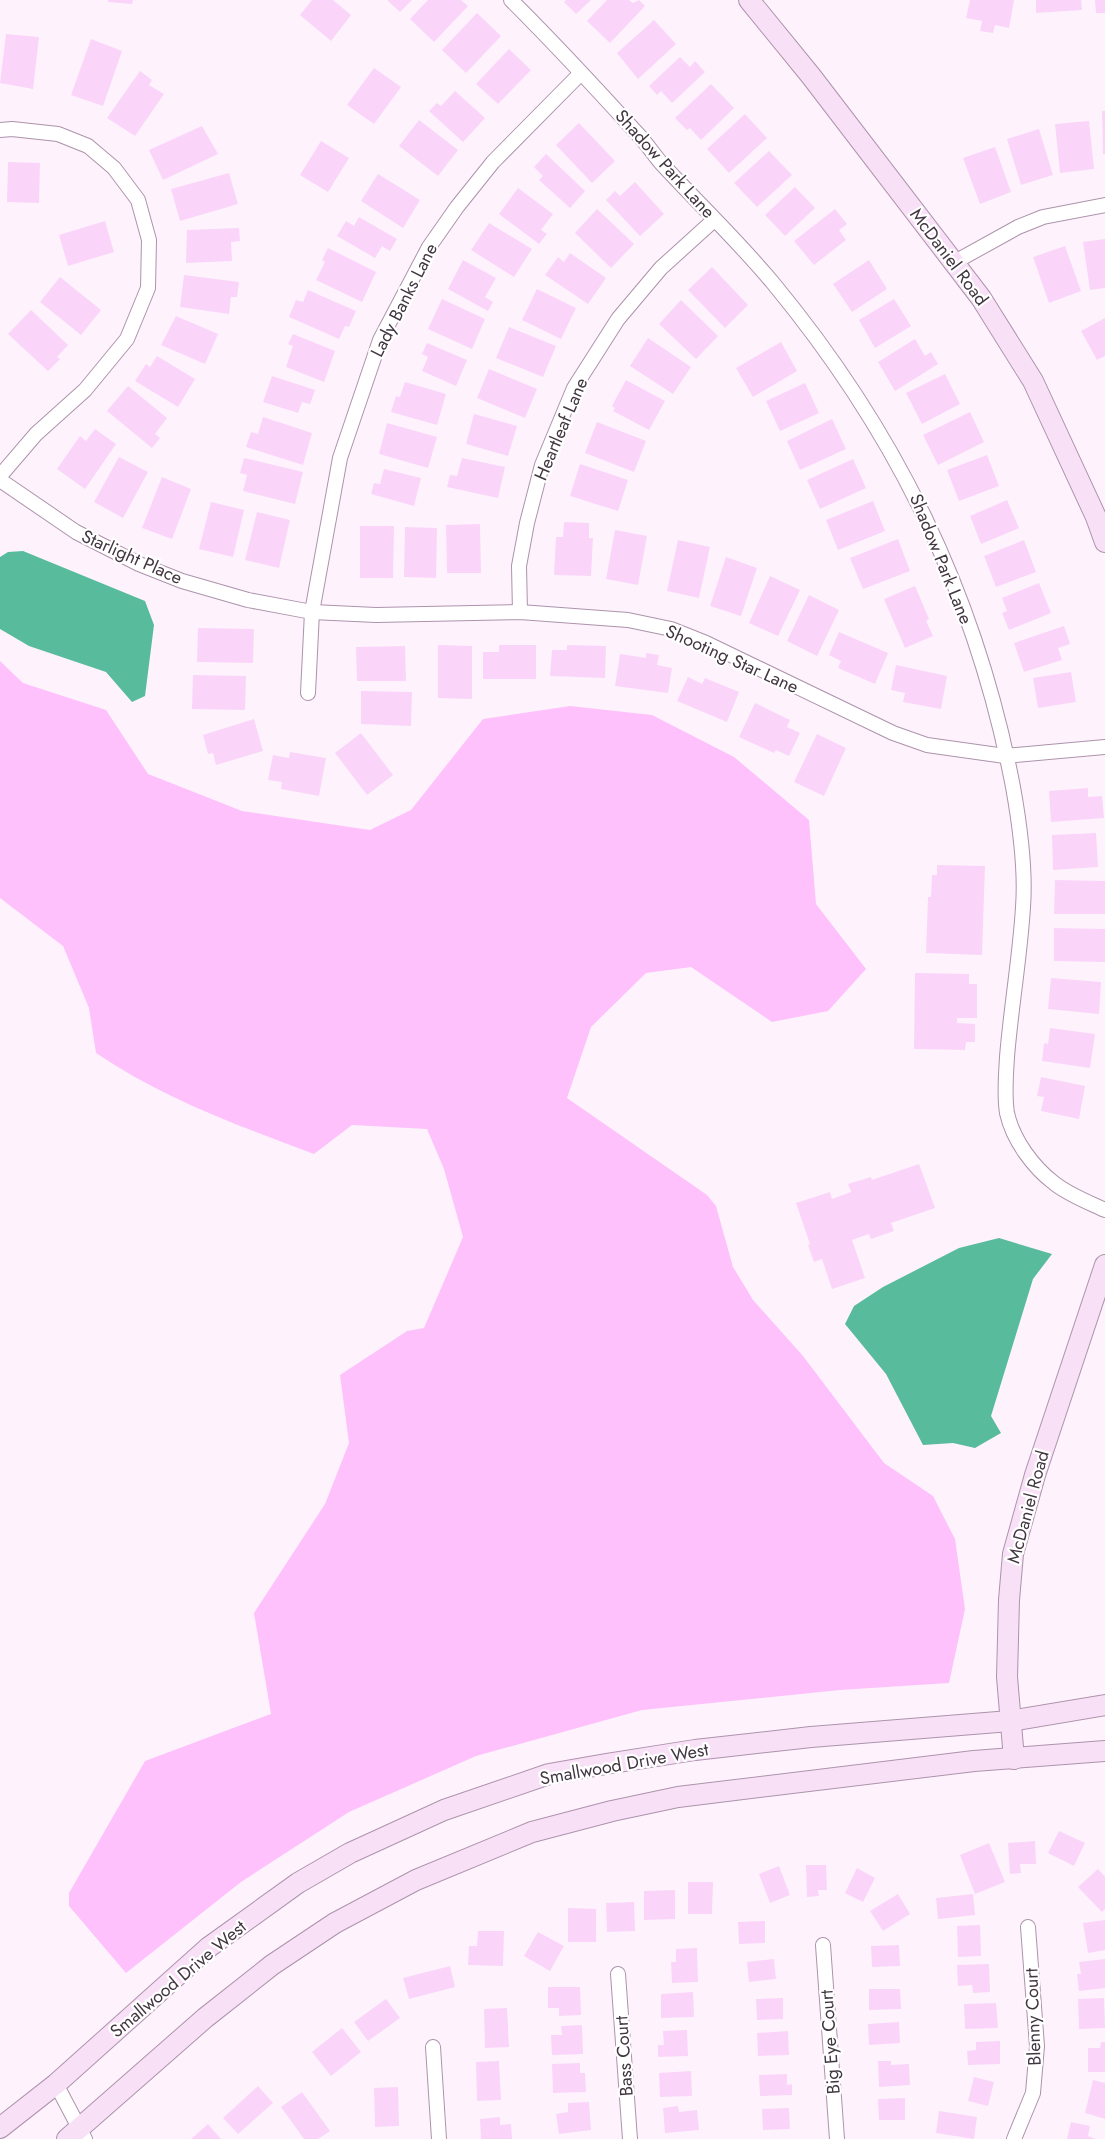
<svg xmlns="http://www.w3.org/2000/svg" width="1105" height="2139" font-family="Jost,sans-serif">
	<style>
		.green { fill: #fec1fc }
		.water { fill: #58bb9c }
		.building { fill: #fad5f9 }
		.lines { fill: none; stroke-linecap: round; stroke-linejoin: round }
		.street-casing { stroke: #ad93ac; stroke-width: 16 }
		.secondary-casing { stroke: #ad93ac; stroke-width: 22 }
		.street { stroke: #fff; stroke-width: 14 }
		.secondary { stroke: #f8e0f7; stroke-width: 20 }
		.labels { text-anchor: middle; dominant-baseline: central; stroke-width: 4.5; stroke-linejoin: round; paint-order: stroke }
		.street-label { font-size: 18px; fill: #423741; stroke: #fff }
	</style>
	<rect width="100%" height="100%" fill="#fef3fd"/>
	<path class="green" d="M0,661L23,683L106,710L148,774L242,811L370,830L411,810L483,719L570,706L652,715L734,757L809,820L816,904L866,969L828,1011L772,1022L691,967L646,973L591,1027L567,1098L707,1195L716,1206L733,1267L753,1300L803,1356L884,1463L933,1496L955,1539L965,1609L949,1683L840,1690L642,1710L476,1756L349,1812L241,1882L126,1973L69,1906V1893L145,1761L271,1714L254,1613L325,1504L349,1443L340,1375L407,1331L424,1328L463,1237L444,1169L427,1129L352,1125L314,1154C239,1126 162,1098 96,1053L89,1008L63,946L0,898Z"/>
	<g class="water">
		<polygon points="23,551 145,601 154,625 145,696 132,702 106,672 29,646 0,629 0,557 8,552"/>
		<polygon points="999,1238 1052,1254 1033,1279 991,1416 1001,1433 975,1448 953,1443 923,1445 886,1374 845,1324 854,1306 883,1287 959,1248"/>
	</g>
	<g class="building">
		<polygon points="108,0 133,0 132,4 108,2"/>
		<polygon points="312,0 333,0 351,15 331,41 300,15"/>
		<polygon points="387,0 412,0 400,12"/>
		<polygon points="428,0 461,0 468,6 434,42 410,19"/>
		<polygon points="566,0 591,0 576,14 564,2"/>
		<polygon points="607,0 629,0 633,3 639,0 645,6 610,43 587,21"/>
		<polygon points="970,0 1014,0 1009,28 995,25 993,33 980,31 982,21 966,18"/>
		<polygon points="1036,0 1081,0 1082,10 1036,13"/>
		<polygon points="1095,0 1105,0 1105,13 1096,13"/>
		<polygon points="477,13 501,36 466,73 442,50"/>
		<polygon points="654,20 676,44 638,79 617,53"/>
		<polygon points="6,34 39,37 33,89 0,83"/>
		<polygon points="91,39 122,51 103,106 71,95"/>
		<polygon points="509,49 531,70 498,104 476,84"/>
		<polygon points="680,57 690,67 695,61 705,72 672,103 661,91 657,95 649,86"/>
		<polygon points="374,68 401,87 374,124 347,105"/>
		<polygon points="140,71 152,80 149,85 164,94 135,136 107,118"/>
		<polygon points="711,84 734,108 701,140 690,128 687,130 675,118"/>
		<polygon points="455,91 485,118 463,142 429,111 437,103 441,106"/>
		<polygon points="1102,111 1105,111 1105,154 1103,154"/>
		<polygon points="745,114 767,138 729,173 707,149"/>
		<polygon points="419,120 458,150 438,176 399,146"/>
		<polygon points="1089,121 1094,169 1060,173 1055,124"/>
		<polygon points="579,123 615,161 592,183 556,145"/>
		<polygon points="202,126 218,154 163,180 149,150"/>
		<polygon points="1039,129 1053,175 1021,185 1007,139"/>
		<polygon points="321,141 349,158 328,192 300,175"/>
		<polygon points="995,147 1011,192 980,204 963,158"/>
		<polygon points="769,151 792,175 757,207 734,183"/>
		<polygon points="546,154 585,191 570,208 539,180 543,176 534,167"/>
		<polygon points="8,162 40,163 39,203 7,202"/>
		<polygon points="229,173 238,204 180,221 171,189"/>
		<polygon points="378,174 420,200 403,228 361,201"/>
		<polygon points="635,182 664,214 640,236 606,200 615,191 620,196"/>
		<polygon points="795,187 815,208 785,236 765,215"/>
		<polygon points="518,188 553,214 541,230 547,234 539,244 499,214"/>
		<polygon points="597,209 634,244 611,268 575,233"/>
		<polygon points="835,209 847,224 839,230 846,240 814,265 794,241"/>
		<polygon points="359,217 397,239 390,251 382,246 375,258 337,236 346,221 354,226"/>
		<polygon points="105,221 114,252 68,266 59,235"/>
		<polygon points="489,223 532,249 514,277 471,250"/>
		<polygon points="239,228 240,241 231,242 232,261 186,263 187,230"/>
		<polygon points="1105,239 1105,288 1090,290 1083,242"/>
		<polygon points="1065,246 1081,291 1049,303 1033,257"/>
		<polygon points="328,248 376,272 362,302 316,280 325,262 322,260"/>
		<polygon points="570,253 606,278 588,304 545,275 558,257 564,262"/>
		<polygon points="463,260 496,278 485,297 493,302 488,311 448,289"/>
		<polygon points="869,260 887,289 852,312 833,284"/>
		<polygon points="712,267 748,305 725,328 688,290"/>
		<polygon points="184,275 239,282 237,297 231,297 229,314 180,307"/>
		<polygon points="60,277 101,310 81,335 40,302"/>
		<polygon points="537,289 576,308 561,339 522,320"/>
		<polygon points="308,290 356,311 349,327 345,326 339,339 289,317 296,300 303,302"/>
		<polygon points="442,299 485,319 472,349 428,329"/>
		<polygon points="894,299 911,326 875,348 859,320"/>
		<polygon points="681,300 718,336 696,359 659,324"/>
		<polygon points="31,310 68,345 57,357 60,359 48,371 8,334"/>
		<polygon points="176,316 218,334 205,364 161,345"/>
		<polygon points="1105,318 1105,356 1097,360 1081,331"/>
		<polygon points="509,327 556,346 543,377 496,358"/>
		<polygon points="293,334 335,351 324,382 286,367 293,346 288,344"/>
		<polygon points="648,338 691,367 673,394 630,366"/>
		<polygon points="915,339 925,356 931,352 938,364 895,391 878,362"/>
		<polygon points="781,342 797,371 753,397 736,368"/>
		<polygon points="427,343 467,360 456,386 422,371 428,357 422,354"/>
		<polygon points="157,356 195,379 178,407 135,381 146,364 150,367"/>
		<polygon points="489,369 537,389 525,418 477,398"/>
		<polygon points="945,374 960,404 922,424 906,393"/>
		<polygon points="272,376 315,390 310,404 302,402 298,413 263,402"/>
		<polygon points="626,380 665,401 649,430 613,411 615,408 612,406"/>
		<polygon points="405,382 446,394 437,425 391,412 396,396 400,397"/>
		<polygon points="805,383 819,413 780,431 766,401"/>
		<polygon points="128,386 167,418 155,434 160,438 152,448 107,411"/>
		<polygon points="970,412 984,442 938,465 923,435"/>
		<polygon points="474,414 517,426 508,456 466,444"/>
		<polygon points="263,417 312,433 303,465 246,447 251,432 258,434"/>
		<polygon points="832,419 846,449 800,470 787,441"/>
		<polygon points="597,422 646,441 634,472 585,453"/>
		<polygon points="387,423 437,437 428,468 379,454"/>
		<polygon points="95,429 116,444 85,489 57,469 80,436 86,441"/>
		<polygon points="987,455 999,486 959,501 947,470"/>
		<polygon points="119,457 148,472 123,518 94,502"/>
		<polygon points="244,458 303,472 295,504 243,491 247,475 240,473"/>
		<polygon points="462,458 505,467 498,498 447,487 450,475 457,476"/>
		<polygon points="853,459 866,488 820,509 807,480"/>
		<polygon points="580,464 628,480 618,511 570,496"/>
		<polygon points="384,469 421,478 414,506 371,494 374,483 380,484"/>
		<polygon points="162,477 191,489 172,539 142,528"/>
		<polygon points="1007,500 1019,528 981,544 970,516"/>
		<polygon points="873,501 885,531 838,550 826,520"/>
		<polygon points="211,502 244,510 233,557 199,549"/>
		<polygon points="257,512 290,520 279,568 245,560"/>
		<polygon points="564,522 589,523 589,538 593,538 591,576 554,575 556,537 563,537"/>
		<polygon points="480,524 481,573 447,573 446,525"/>
		<polygon points="360,526 394,526 393,578 360,578"/>
		<polygon points="405,527 437,528 436,578 404,577"/>
		<polygon points="615,530 647,536 638,585 606,579"/>
		<polygon points="898,539 910,571 863,589 850,558"/>
		<polygon points="678,540 710,547 699,598 667,591"/>
		<polygon points="1024,540 1036,572 996,587 984,556"/>
		<polygon points="726,557 757,568 741,616 710,606"/>
		<polygon points="770,576 800,590 778,636 749,623"/>
		<polygon points="1039,583 1051,613 1009,630 1002,613 1007,611 1002,598"/>
		<polygon points="915,586 929,619 926,621 933,636 905,648 884,599"/>
		<polygon points="809,595 839,610 817,656 787,641"/>
		<polygon points="1064,626 1070,644 1058,648 1062,660 1024,672 1014,643"/>
		<polygon points="198,628 254,629 253,663 197,662"/>
		<polygon points="839,632 888,653 875,684 838,668 841,661 829,655"/>
		<polygon points="438,645 472,646 472,699 438,698"/>
		<polygon points="499,645 536,645 536,679 483,679 483,652 499,652"/>
		<polygon points="567,645 606,646 605,678 550,676 552,650 567,650"/>
		<polygon points="405,646 406,681 357,681 356,647"/>
		<polygon points="646,653 659,655 657,665 672,668 668,693 615,686 620,654 646,658"/>
		<polygon points="896,665 947,676 941,709 903,702 905,693 891,690"/>
		<polygon points="1071,672 1076,702 1038,708 1033,678"/>
		<polygon points="193,675 246,676 245,710 192,709"/>
		<polygon points="688,677 702,684 705,678 739,692 727,722 677,701"/>
		<polygon points="361,691 412,692 411,726 361,724"/>
		<polygon points="755,703 790,720 787,727 800,733 789,756 776,750 774,753 739,737"/>
		<polygon points="254,719 263,751 216,765 213,753 208,754 203,735"/>
		<polygon points="361,733 393,775 367,795 335,753"/>
		<polygon points="817,734 846,748 824,796 794,782"/>
		<polygon points="290,752 326,758 319,796 281,789 282,782 268,780 273,755 289,758"/>
		<polygon points="1088,788 1088,797 1102,796 1104,818 1051,822 1049,791"/>
		<polygon points="1096,833 1098,867 1053,870 1052,835"/>
		<polygon points="937,865 985,866 982,955 926,953 928,897 931,897 932,875 937,875"/>
		<polygon points="1055,880 1105,881 1105,914 1054,914"/>
		<polygon points="1054,928 1105,929 1105,962 1054,961"/>
		<polygon points="915,973 969,974 969,984 977,984 977,1018 957,1018 957,1023 975,1024 975,1042 966,1042 965,1050 914,1049"/>
		<polygon points="1051,978 1101,982 1099,1014 1048,1009"/>
		<polygon points="1050,1028 1095,1034 1090,1068 1042,1061 1044,1043 1048,1044"/>
		<polygon points="1041,1077 1085,1086 1079,1119 1041,1111 1044,1097 1037,1096"/>
		<polygon points="919,1164 935,1208 891,1223 894,1231 871,1239 869,1234 852,1240 865,1278 832,1289 822,1259 814,1262 808,1245 810,1244 796,1203 830,1192 832,1199 851,1192 848,1184 871,1177 872,1180"/>
		<polygon points="1059,1831 1085,1843 1074,1866 1048,1853"/>
		<polygon points="1035,1841 1036,1864 1020,1864 1021,1873 1010,1874 1008,1843"/>
		<polygon points="989,1843 1005,1882 975,1894 960,1855"/>
		<polygon points="806,1865 826,1865 827,1890 818,1890 819,1896 807,1897"/>
		<polygon points="779,1866 790,1895 770,1903 759,1874"/>
		<polygon points="857,1868 875,1878 863,1902 845,1893"/>
		<polygon points="1098,1869 1105,1877 1105,1909 1102,1912 1078,1887"/>
		<polygon points="688,1882 713,1882 712,1914 688,1914"/>
		<polygon points="675,1890 675,1919 644,1920 644,1891"/>
		<polygon points="898,1894 910,1914 883,1931 870,1911"/>
		<polygon points="973,1894 975,1915 938,1919 936,1898"/>
		<polygon points="634,1902 635,1931 607,1932 606,1903"/>
		<polygon points="568,1908 596,1909 596,1942 568,1942"/>
		<polygon points="1105,1920 1105,1950 1088,1953 1083,1923"/>
		<polygon points="765,1921 765,1943 739,1944 738,1922"/>
		<polygon points="980,1925 981,1956 958,1957 957,1926"/>
		<polygon points="478,1931 504,1931 503,1966 468,1965 469,1946 477,1946"/>
		<polygon points="538,1932 564,1946 550,1971 524,1956"/>
		<polygon points="899,1945 900,1966 872,1967 871,1946"/>
		<polygon points="697,1948 698,1982 672,1983 671,1962 676,1962 676,1949"/>
		<polygon points="774,1959 776,1979 749,1982 747,1962"/>
		<polygon points="1105,1959 1105,1988 1079,1991 1077,1974 1081,1974 1079,1962"/>
		<polygon points="989,1964 990,1992 973,1993 972,1985 958,1986 957,1965"/>
		<polygon points="450,1966 455,1987 409,1999 403,1978"/>
		<polygon points="548,1987 580,1987 581,2015 559,2016 559,2008 548,2008"/>
		<polygon points="869,1989 900,1989 901,2009 869,2010"/>
		<polygon points="693,1992 694,2017 661,2018 661,1994"/>
		<polygon points="783,1998 783,2019 757,2020 756,1999"/>
		<polygon points="1104,1998 1105,2028 1079,2029 1078,1999"/>
		<polygon points="386,1999 400,2018 368,2041 354,2022"/>
		<polygon points="996,2003 998,2028 965,2029 964,2004"/>
		<polygon points="507,2008 509,2047 485,2048 484,2009"/>
		<polygon points="899,2022 900,2043 869,2045 868,2024"/>
		<polygon points="582,2025 583,2054 552,2055 551,2035 562,2035 561,2026"/>
		<polygon points="342,2028 361,2052 331,2076 312,2052"/>
		<polygon points="687,2030 688,2056 658,2057 658,2045 664,2045 663,2031"/>
		<polygon points="788,2031 789,2055 758,2056 757,2033"/>
		<polygon points="1000,2041 1000,2064 968,2065 967,2051 976,2050 976,2042"/>
		<polygon points="1101,2042 1105,2042 1105,2072 1088,2072 1088,2048 1100,2048"/>
		<polygon points="499,2061 501,2100 477,2101 476,2062"/>
		<polygon points="878,2061 891,2061 891,2065 909,2064 910,2085 879,2087"/>
		<polygon points="580,2063 580,2073 585,2073 586,2092 553,2093 552,2064"/>
		<polygon points="691,2071 692,2096 660,2097 659,2073"/>
		<polygon points="787,2074 787,2085 792,2084 792,2095 760,2096 759,2075"/>
		<polygon points="974,2077 994,2082 988,2106 968,2101"/>
		<polygon points="1093,2080 1105,2083 1105,2119 1085,2113"/>
		<polygon points="258,2086 273,2103 238,2134 223,2118"/>
		<polygon points="398,2087 399,2126 375,2127 374,2088"/>
		<polygon points="302,2092 330,2131 318,2139 304,2139 281,2107"/>
		<polygon points="905,2098 905,2120 879,2120 878,2099"/>
		<polygon points="589,2102 591,2130 559,2134 556,2114 568,2112 568,2103"/>
		<polygon points="678,2106 679,2112 697,2110 699,2130 665,2133 663,2108"/>
		<polygon points="789,2108 790,2129 763,2130 762,2109"/>
		<polygon points="939,2111 977,2117 974,2139 936,2133"/>
		<polygon points="500,2117 500,2125 511,2124 512,2139 481,2139 480,2119"/>
		<polygon points="1071,2122 1090,2126 1088,2136 1096,2139 1067,2139"/>
		<polygon points="208,2124 221,2139 191,2139"/>
	</g>
	<g class="lines">
		<defs>
			<g id="street">
				<path d="M511,0C553,42 594,86 634,130C644,140 652,152 661,163C698,203 738,241 773,283C897,433 976,595 1013,787C1020,826 1026,868 1023,907C1020,957 1011,1007 1007,1057C1006,1075 1004,1095 1007,1113C1013,1140 1033,1167 1054,1183C1069,1195 1088,1202 1105,1210"/>
				<polyline points="0,130 12,129 58,134 88,146 114,168 138,200 149,240 148,288 127,339 85,390 36,434 0,476"/>
				<polyline points="953,263 1018,227 1043,217 1105,205"/>
				<polyline points="0,480 76,532 139,564 182,581 248,600 312,612 376,615 520,612 628,620 671,629 706,643 893,733 927,745 1005,756 1105,747"/>
				<polyline points="520,612 519,566 527,523 542,465 574,388 618,319 661,268 714,220"/>
				<polyline points="308,693 312,612 340,458 380,340 429,247 457,207 493,162 581,73"/>
				<polyline points="823,1945 837,2139"/>
				<polyline points="618,1974 630,2139"/>
				<polyline points="433,2047 439,2139"/>
				<polyline points="56,2084 85,2139"/>
				<polyline points="1014,2139 1033,2093 1037,2046 1028,1927"/>
			</g>
			<g id="secondary">
				<polyline points="749,0 811,76 981,298 1033,381 1096,517 1105,542"/>
				<polyline points="1014,1759 1007,1677 1009,1600 1013,1554 1035,1475 1105,1265"/>
				<polyline points="0,2128 56,2084 209,1947 298,1883 350,1853 444,1810 549,1774 606,1764 695,1750 811,1737 1010,1721 1105,1705"/>
				<polyline points="67,2139 205,2018 272,1965 335,1923 416,1880 532,1832 612,1811 678,1797 974,1761 1105,1751"/>
			</g>
		</defs>
		<use href="#street" class="street-casing"/>
		<use href="#secondary" class="secondary-casing"/>
		<use href="#street" class="street"/>
		<use href="#secondary" class="secondary"/>
	</g>
	<g class="labels">
		<g class="street-label">
			<text transform="translate(665 164) rotate(48)">Shadow Park Lane</text>
			<text transform="translate(949 257) rotate(53)">McDaniel Road</text>
			<text transform="translate(404 300) rotate(-63)">Lady Banks Lane</text>
			<text transform="translate(561 429) rotate(-67)">Heartleaf Lane</text>
			<text transform="translate(132 557) rotate(24)">Starlight Place</text>
			<text transform="translate(941 559) rotate(68)">Shadow Park Lane</text>
			<text transform="translate(732 659) rotate(24)">Shooting Star Lane</text>
			<text transform="translate(1028 1507) rotate(-75)">McDaniel Road</text>
			<text transform="translate(624 1764) rotate(-10)">Smallwood Drive West</text>
			<text transform="translate(178 1979) rotate(-40)">Smallwood Drive West</text>
			<text transform="translate(1033 2017) rotate(-92)">Blenny Court</text>
			<text transform="translate(830 2042) rotate(-94)">Big Eye Court</text>
			<text transform="translate(624 2056) rotate(-94)">Bass Court</text>
		</g>
	</g>
</svg>
